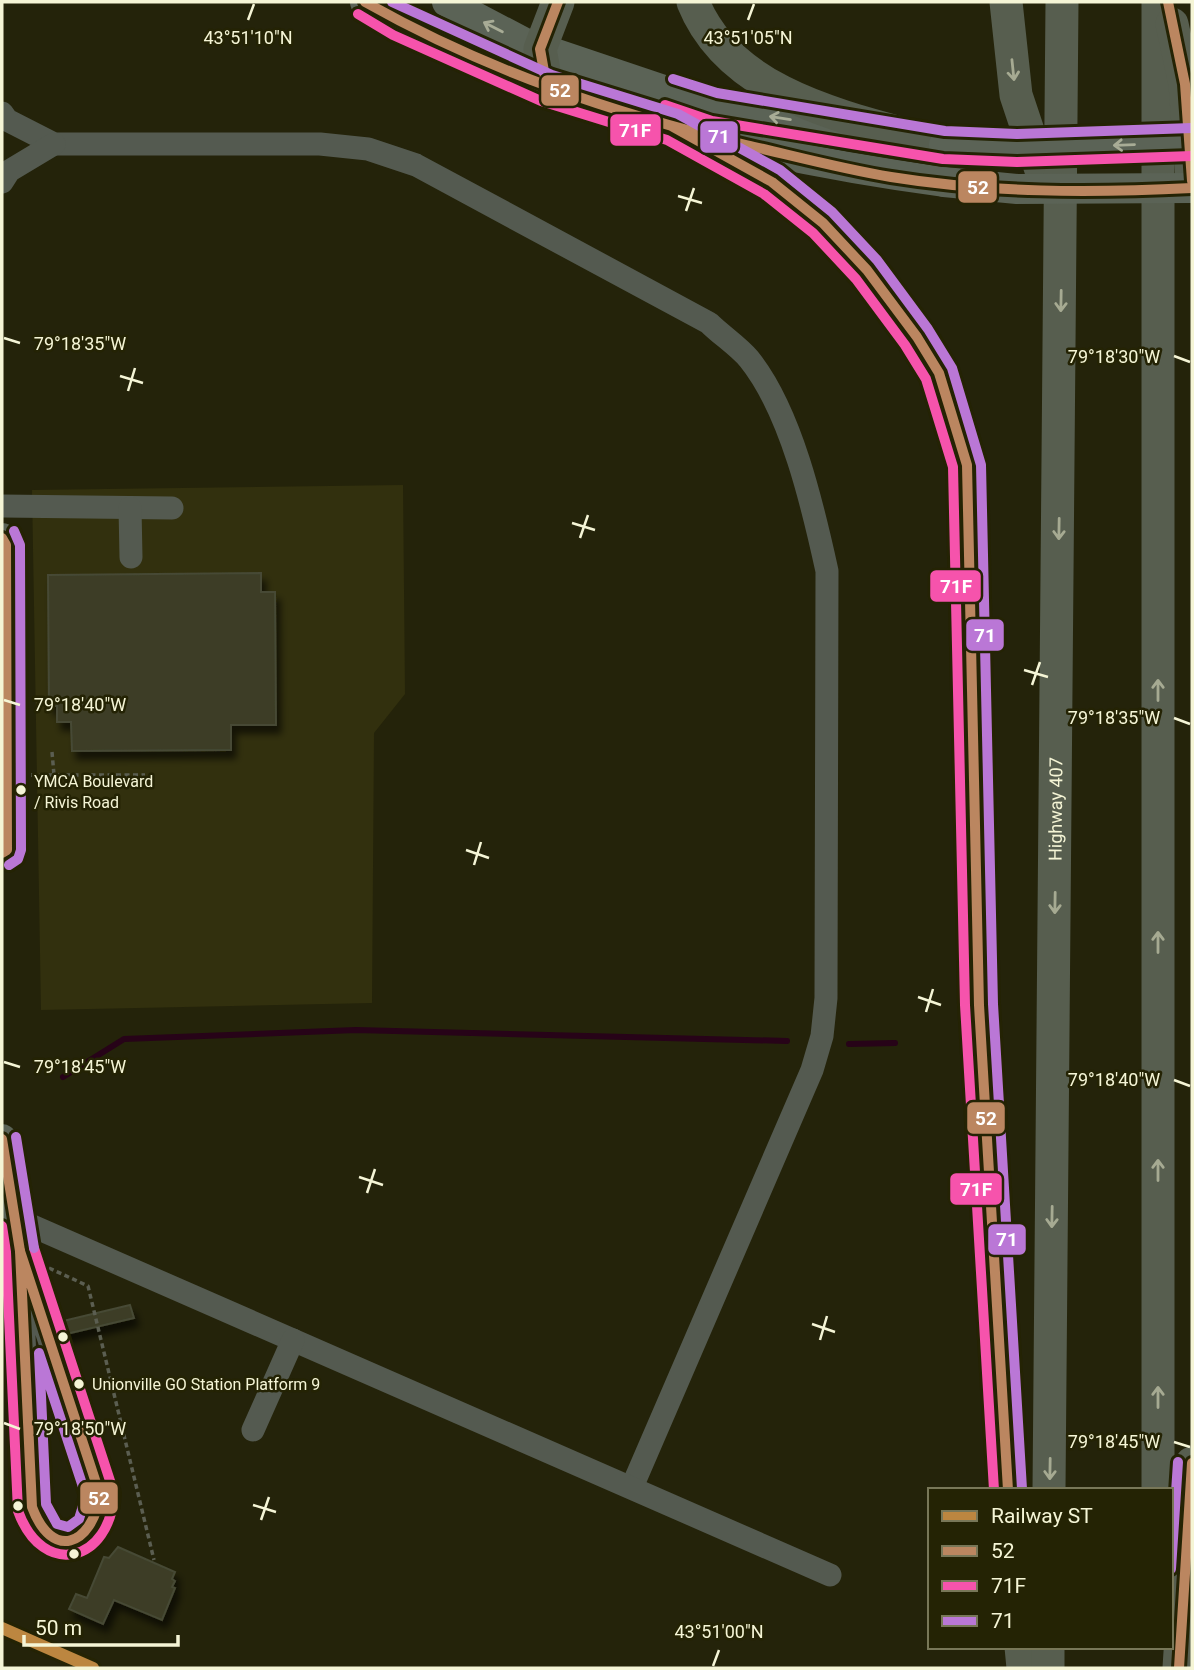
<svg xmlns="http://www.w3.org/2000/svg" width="1194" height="1670" font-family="Roboto,sans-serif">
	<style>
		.built { fill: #32300e }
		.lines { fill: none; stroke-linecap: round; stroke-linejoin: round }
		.stream { stroke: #270318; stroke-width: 6 }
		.building { fill: #3c3e27; stroke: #464934; stroke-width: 2; filter: url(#shadow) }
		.path { stroke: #5b5e51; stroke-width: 3.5; stroke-dasharray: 5 3.5; stroke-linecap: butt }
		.minor { stroke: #545a50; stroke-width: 23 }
		.major { stroke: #5b6356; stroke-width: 30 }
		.highway { stroke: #575e4f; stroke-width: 33 }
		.major-bridge { stroke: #5b6356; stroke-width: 30 }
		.bus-1-casing { stroke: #242304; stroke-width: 16 }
		.bus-2-casing { stroke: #242304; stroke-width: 16 }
		.bus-3-casing { stroke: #242304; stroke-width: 16 }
		.bus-1 { stroke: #bb8660; stroke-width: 10 }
		.bus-2 { stroke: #f653ac; stroke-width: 10 }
		.bus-3 { stroke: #ba77d6; stroke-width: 10 }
		.rail-1-casing { stroke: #242304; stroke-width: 18 }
		.rail-1 { stroke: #bc8640; stroke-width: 12 }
		.oneway { stroke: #a8ac96 }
		.oneway2 { stroke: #a6aa92 }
		.ticks { fill: none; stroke: #f5f5d6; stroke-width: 2.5 }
		.bus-dot { fill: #f5f5d6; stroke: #242304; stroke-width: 2.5 }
		.labels { text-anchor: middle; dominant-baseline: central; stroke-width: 5; stroke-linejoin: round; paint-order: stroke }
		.bus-label { font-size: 16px; fill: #f5f5d6; stroke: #242304; text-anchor: start }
		.street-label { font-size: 18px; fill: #f5f5d6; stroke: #242304 }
		.ticks-label { font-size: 18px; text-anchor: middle; fill: #f5f5d6; stroke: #242304; stroke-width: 5; stroke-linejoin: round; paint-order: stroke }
		.line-badge { stroke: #242304; stroke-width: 2.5 }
		.badge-label { font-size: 19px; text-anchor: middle; font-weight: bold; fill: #fff }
	</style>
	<defs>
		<filter id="shadow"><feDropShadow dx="4.5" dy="8" stdDeviation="3.5" flood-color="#0009"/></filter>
	</defs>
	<rect width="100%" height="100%" fill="#24230a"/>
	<polygon class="built" points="403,485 405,694 374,733 372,1003 41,1010 32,490"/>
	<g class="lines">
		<g class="stream">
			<polyline points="849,1044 895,1043"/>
			<polyline points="63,1077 124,1039 356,1030 787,1041"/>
		</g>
	</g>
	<g class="building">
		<polygon points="261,573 261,592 275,592 276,725 231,725 231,750 72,751 71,722 57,722 57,706 49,706 48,575"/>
		<polygon points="130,1305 134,1318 62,1335 59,1322"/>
		<polygon points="118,1547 175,1572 172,1579 175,1581 172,1587 175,1588 162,1620 114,1600 103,1624 69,1609 76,1594 87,1598 104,1557 109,1558"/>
	</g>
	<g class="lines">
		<g class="path">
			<polyline points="52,752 54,775"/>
			<polyline points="31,775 145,775"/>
			<polyline points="49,1268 88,1286 154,1560"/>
		</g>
		<g class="minor">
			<path d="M2,113L7,120L54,144H320L368,149L416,165L709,323C721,335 738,346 749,359C791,411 813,507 827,571L826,998L822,1036L812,1070L632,1487"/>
			<polyline points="2,182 9,171 54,144"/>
			<polyline points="2,506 172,508"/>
			<polyline points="130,508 131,557"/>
			<polyline points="14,1218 830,1575"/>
			<path d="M14,1218L20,1251L32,1507C44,1560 99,1549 100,1495L20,1251"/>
			<polyline points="253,1430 293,1340"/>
		</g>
		<g class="major">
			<path d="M365,2C538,105 746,155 944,182"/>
			<polyline points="447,2 527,44 714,107 854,130"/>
			<polyline points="2,538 6,545 7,850 2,853"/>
			<polyline points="2,1139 14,1218"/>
		</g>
		<g class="highway">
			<path d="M693,2C732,99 855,119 944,145"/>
			<polyline points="1006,2 1016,95 1043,176"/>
			<polyline points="1158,2 1158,1490"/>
			<polyline points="1172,24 1185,84 1192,181"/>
			<polyline points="547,88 540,49 558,2"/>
			<polyline points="673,127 772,182 823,223 867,270 917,337 939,373 967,465 979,1005 1008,1490"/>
			<path id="s1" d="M1049,1490L1062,2"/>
			<polyline points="1021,1647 1023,1668"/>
			<polyline points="1048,1668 1048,1647"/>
			<polyline points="1179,1668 1192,1463"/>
		</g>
		<g class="major-bridge">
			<polyline points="944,145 1017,148 1192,142"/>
			<polyline points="944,182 1017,189 1192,188"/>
		</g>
		<defs>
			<g id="bus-1">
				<path d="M365,2C485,70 612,113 746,145C794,156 842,169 891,177C990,193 1091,193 1192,188"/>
				<polyline points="1168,2 1185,84 1192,181"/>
				<polyline points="547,88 540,49 558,2"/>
				<polyline points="673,127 772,182 823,223 867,270 917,337 939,373 967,465 979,1005 1008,1490"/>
				<polyline points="2,538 6,545 7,850 2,853"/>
				<polyline points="2,1139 20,1251"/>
				<path d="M20,1251L100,1495C92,1546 52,1561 32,1507Z"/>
				<polyline points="1179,1668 1192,1463"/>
			</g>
			<g id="bus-2">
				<polyline points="358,14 393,35 541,101 667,140 764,194 813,233 856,279 905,345 926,379 953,467 965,1005 994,1490"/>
				<polyline points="665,105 712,121 943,159 1017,162 1192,156"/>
				<path d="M2,1226L6,1252L18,1511C43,1580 111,1562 114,1493L34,1248"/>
			</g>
			<g id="bus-3">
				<polyline points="392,2 552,75 678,114 780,170 832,212 877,260 928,329 952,368 981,465 993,1004 1022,1489"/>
				<polyline points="673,79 717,93 945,131 1017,134 1192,128"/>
				<polyline points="9,865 18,859 21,850 20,545 14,531"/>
				<polyline points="16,1137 34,1248"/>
				<polygon points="39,1353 86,1496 79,1519 68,1527 57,1524 46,1504"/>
				<polyline points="1171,1569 1178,1462"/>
			</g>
		</defs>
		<use href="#bus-1" class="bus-1-casing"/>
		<use href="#bus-2" class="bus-2-casing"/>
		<use href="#bus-3" class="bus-3-casing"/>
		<use href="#bus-1" class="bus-1"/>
		<use href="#bus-2" class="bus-2"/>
		<use href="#bus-3" class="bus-3"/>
		<defs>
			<polyline id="rail-1" points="2,1628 93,1668"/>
		</defs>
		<use href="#rail-1" class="rail-1-casing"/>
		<use href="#rail-1" class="rail-1"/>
	</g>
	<defs><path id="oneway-shaft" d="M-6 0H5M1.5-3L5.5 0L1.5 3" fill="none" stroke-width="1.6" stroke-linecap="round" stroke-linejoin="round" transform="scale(1.75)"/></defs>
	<g class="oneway">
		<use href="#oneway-shaft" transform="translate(493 27) rotate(-153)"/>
		<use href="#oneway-shaft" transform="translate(780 118) rotate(-171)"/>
		<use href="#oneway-shaft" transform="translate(1124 145) rotate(178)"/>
	</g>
	<g class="oneway2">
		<use href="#oneway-shaft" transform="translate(1013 70) rotate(84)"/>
		<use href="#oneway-shaft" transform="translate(1061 301) rotate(91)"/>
		<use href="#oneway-shaft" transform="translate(1059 529) rotate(91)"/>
		<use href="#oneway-shaft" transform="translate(1158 690) rotate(-90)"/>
		<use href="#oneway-shaft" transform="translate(1055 903) rotate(91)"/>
		<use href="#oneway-shaft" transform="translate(1158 942) rotate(-90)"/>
		<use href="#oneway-shaft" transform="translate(1158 1170) rotate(-90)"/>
		<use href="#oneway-shaft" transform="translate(1052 1217) rotate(91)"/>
		<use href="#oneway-shaft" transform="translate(1158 1397) rotate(-90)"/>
		<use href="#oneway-shaft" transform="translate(1050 1469) rotate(91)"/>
	</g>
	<path class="ticks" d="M248,20L254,4M748,20L754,4M678,196L702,203M686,211L694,188M4,338L20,343M1174,356L1190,362M120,376L143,383M128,391L135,368M572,523L595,530M580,538L588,515M1024,670L1048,677M1032,685L1040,662M4,700L20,705M1174,718L1190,724M466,850L489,858M474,865L481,842M918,997L941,1005M926,1012L933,989M4,1062L20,1067M1174,1080L1190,1086M359,1177L383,1185M367,1193L375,1169M812,1324L835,1332M820,1340L827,1316M4,1423L20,1429M1174,1442L1190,1447M253,1505L276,1512M261,1520L269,1497M713,1666L719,1650"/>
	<g class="bus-dot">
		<circle cx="21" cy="790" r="6"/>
		<circle cx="63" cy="1337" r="6"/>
		<circle cx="79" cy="1384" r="6"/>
		<circle cx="18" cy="1506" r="6"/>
		<circle cx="74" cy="1554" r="6"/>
	</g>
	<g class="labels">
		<g class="bus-label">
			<text x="34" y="781">YMCA Boulevard<tspan x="34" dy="21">/ Rivis Road</tspan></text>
			<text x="92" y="1384">Unionville GO Station Platform 9</text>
		</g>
		<g class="street-label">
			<text stroke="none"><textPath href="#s1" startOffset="681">Highway 407</textPath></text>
		</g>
	</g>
	<g class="ticks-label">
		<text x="248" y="44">43°51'10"N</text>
		<text x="748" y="44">43°51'05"N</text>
		<text x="80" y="350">79°18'35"W</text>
		<text x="1114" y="363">79°18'30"W</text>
		<text x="80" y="711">79°18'40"W</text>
		<text x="1114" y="724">79°18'35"W</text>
		<text x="80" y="1073">79°18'45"W</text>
		<text x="1114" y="1086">79°18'40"W</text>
		<text x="80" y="1435">79°18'50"W</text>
		<text x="1114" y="1448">79°18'45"W</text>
		<text x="719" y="1638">43°51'00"N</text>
	</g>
	<g class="line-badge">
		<rect x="540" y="74" width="40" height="33" rx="7" fill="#bb8660"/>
		<rect x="609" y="113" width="53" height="34" rx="7" fill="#f653ac"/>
		<rect x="699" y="120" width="40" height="34" rx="7" fill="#ba77d6"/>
		<rect x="957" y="170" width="41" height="34" rx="7" fill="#bb8660"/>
		<rect x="929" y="569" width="53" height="34" rx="7" fill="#f653ac"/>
		<rect x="965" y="618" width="40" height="34" rx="7" fill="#ba77d6"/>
		<rect x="966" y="1101" width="40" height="34" rx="7" fill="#bb8660"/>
		<rect x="949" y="1172" width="54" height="34" rx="7" fill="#f653ac"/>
		<rect x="987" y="1223" width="40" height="33" rx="7" fill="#ba77d6"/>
		<rect x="79" y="1481" width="40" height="34" rx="7" fill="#bb8660"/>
	</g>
	<g class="badge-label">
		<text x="560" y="97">52</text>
		<text x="635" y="137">71F</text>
		<text x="719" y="143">71</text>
		<text x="978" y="194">52</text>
		<text x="956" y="593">71F</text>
		<text x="985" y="642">71</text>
		<text x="986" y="1125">52</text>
		<text x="976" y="1196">71F</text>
		<text x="1007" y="1246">71</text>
		<text x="99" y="1505">52</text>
	</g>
	<rect width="1194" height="1670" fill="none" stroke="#f5f5d6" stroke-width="7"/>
	<rect x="928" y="1488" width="245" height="161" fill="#242304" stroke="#787758" stroke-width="2"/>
	<rect x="942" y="1511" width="35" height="10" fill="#bc8640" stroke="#787758" stroke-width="2"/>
	<text x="991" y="1523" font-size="21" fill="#f5f5d6">Railway ST</text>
	<rect x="942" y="1546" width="35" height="10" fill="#bb8660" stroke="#787758" stroke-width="2"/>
	<text x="991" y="1558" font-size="21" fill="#f5f5d6">52</text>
	<rect x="942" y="1581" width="35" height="10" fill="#f653ac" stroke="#787758" stroke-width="2"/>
	<text x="991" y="1593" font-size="21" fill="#f5f5d6">71F</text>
	<rect x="942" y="1616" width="35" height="10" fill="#ba77d6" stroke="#787758" stroke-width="2"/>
	<text x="991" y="1628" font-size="21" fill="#f5f5d6">71</text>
	<path d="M24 1635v10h154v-10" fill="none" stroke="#f5f5d6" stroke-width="3.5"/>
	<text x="35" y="1635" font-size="21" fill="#f5f5d6" stroke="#242304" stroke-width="5" paint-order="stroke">50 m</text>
</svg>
